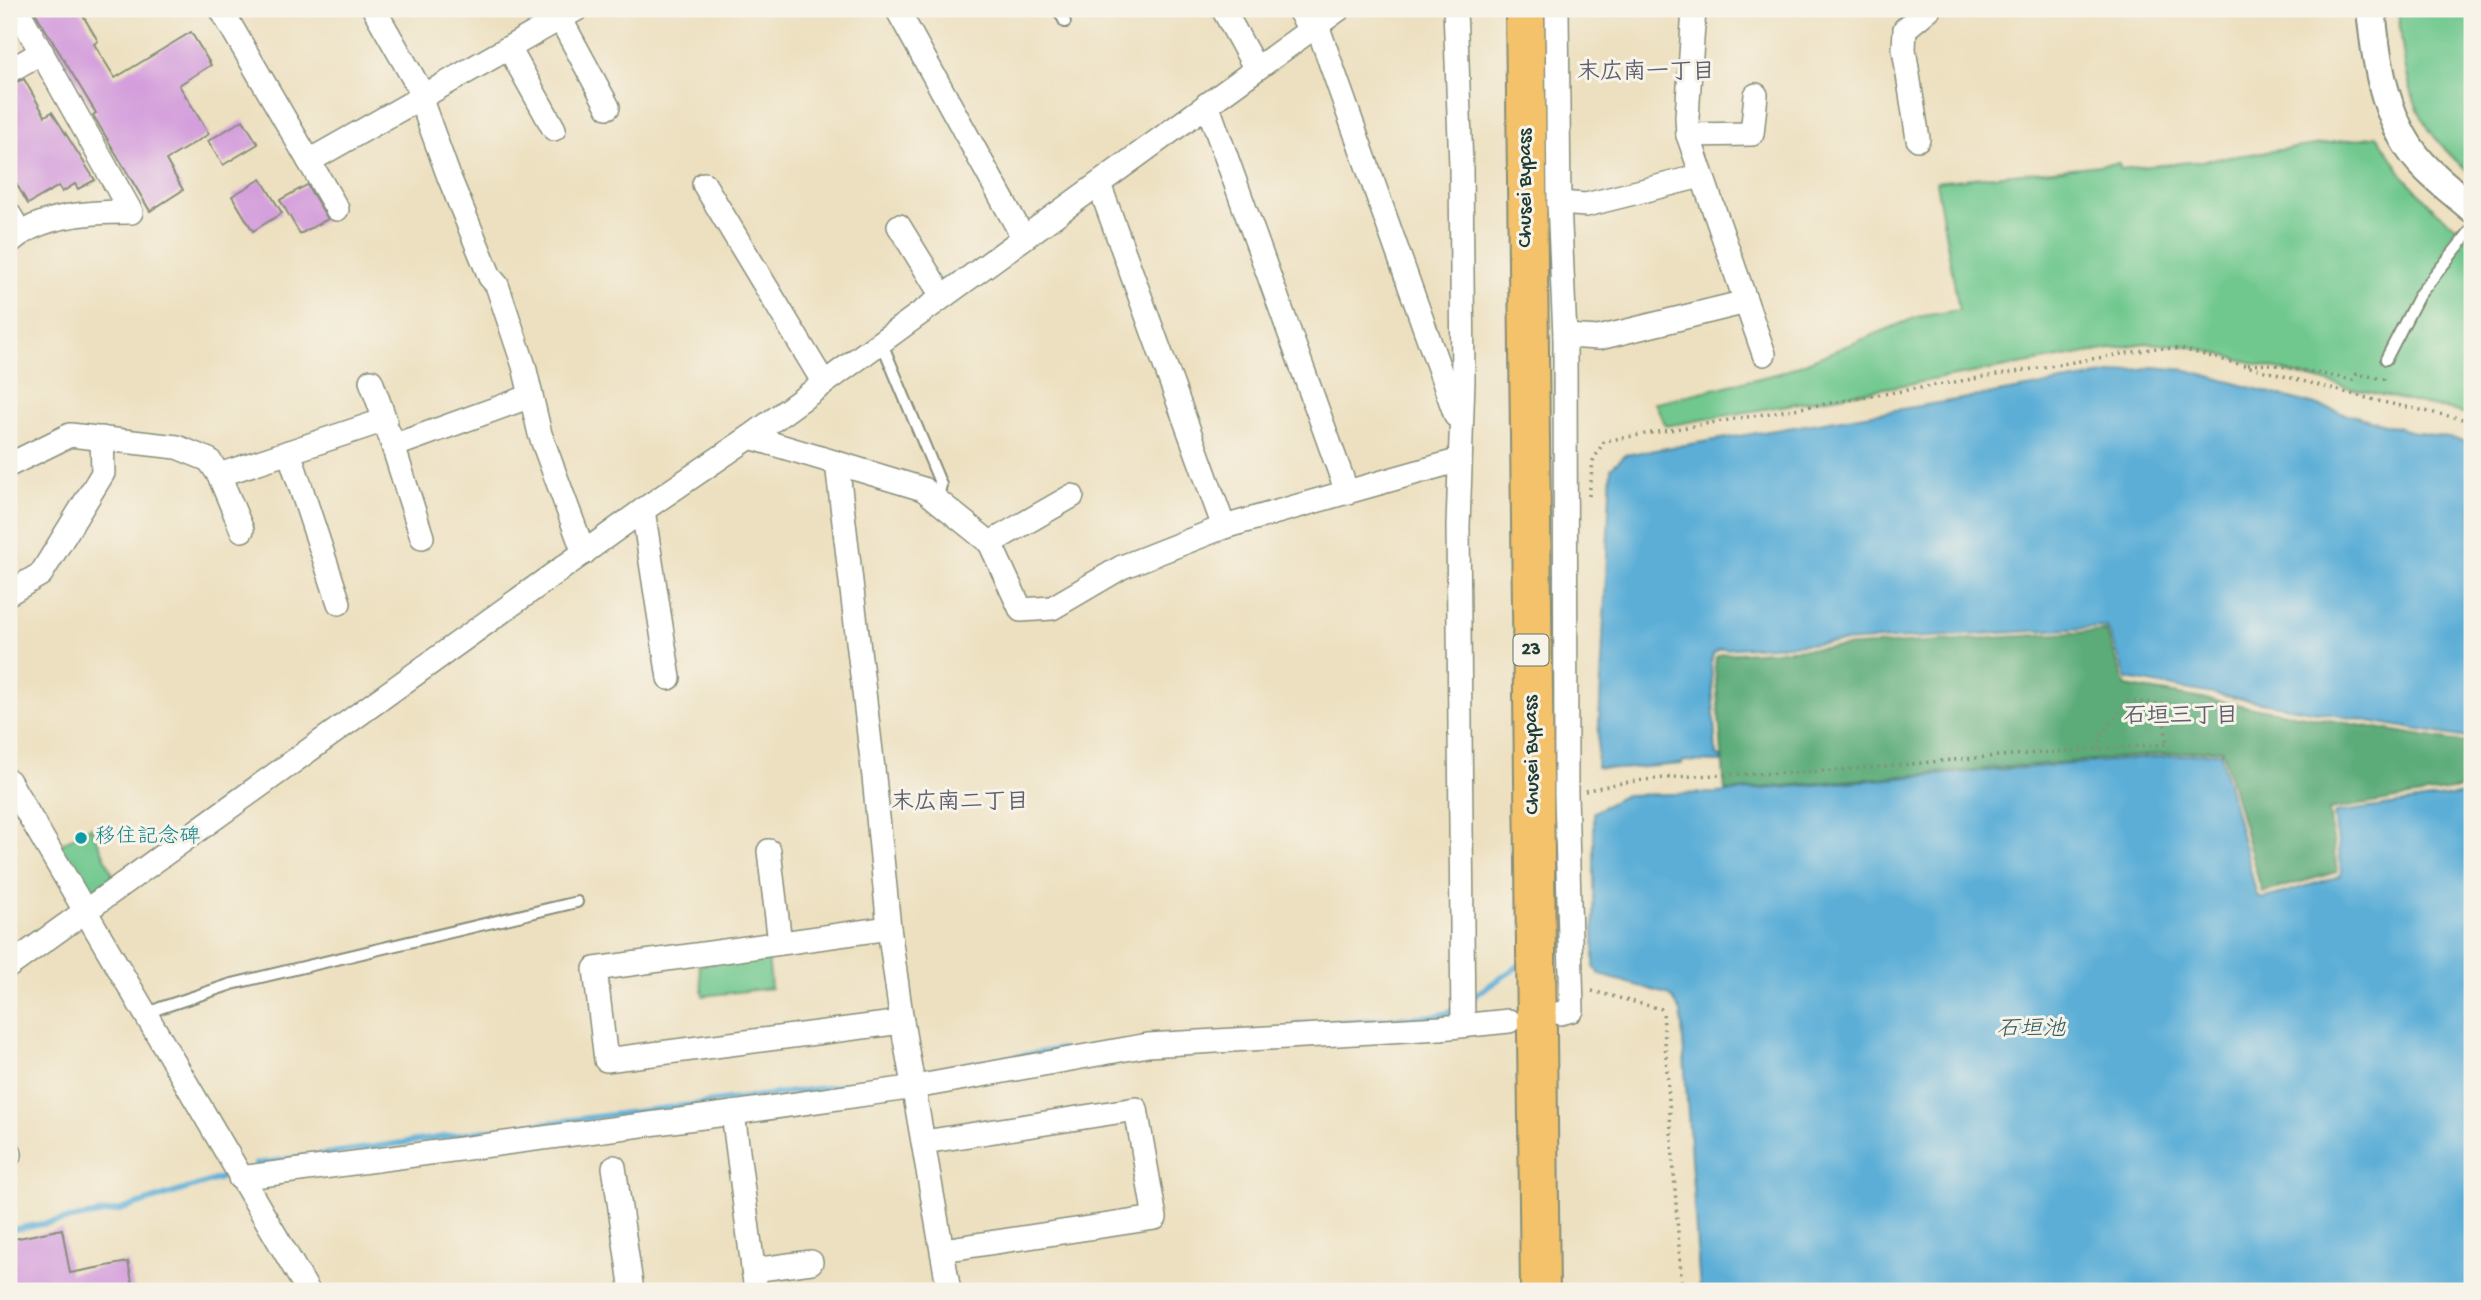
<svg xmlns="http://www.w3.org/2000/svg" width="2481" height="1300" font-family="'Gochi Hand','Klee One',sans-serif">
	<style>
		.green { fill: #70c88e; stroke: #488261; stroke-width: 2 }
		.forest { fill: #5cac79; stroke: #3e7456; stroke-width: 2 }
		.water { fill: #5baed7; stroke: #3d7686; stroke-width: 2 }
		.lines { fill: none; stroke-linecap: round; stroke-linejoin: round }
		.stream { stroke: #5baed7; stroke-width: 6 }
		.building { fill: #d49edc }
		.service-casing { stroke: #868e7a; stroke-width: 14 }
		.minor-casing { stroke: #868e7a; stroke-width: 26 }
		.tertiary-casing { stroke: #868e7a; stroke-width: 32 }
		.trunk-casing { stroke: #868e7a; stroke-width: 42 }
		.path { stroke: #868e7a; stroke-width: 3.5; stroke-dasharray: 2 5; stroke-linecap: butt }
		.service { stroke: #fff; stroke-width: 10 }
		.minor { stroke: #fff; stroke-width: 23 }
		.tertiary { stroke: #fff; stroke-width: 28 }
		.trunk { stroke: #f3c26a; stroke-width: 38 }
		.culture-dot { fill: #0f9aa8; stroke: #f7f3e8; stroke-width: 2.5 }
		.labels { text-anchor: middle; dominant-baseline: central; stroke-width: 6; stroke-linejoin: round; paint-order: stroke }
		.shield { fill: #f7f3e8; stroke: #60746a; stroke-width: 2 }
		.shield-label { font-size: 19px; font-weight: bold; fill: #1f3d34 }
		.street-label { font-size: 21px; fill: #1f3d34; stroke: #f7f3e8 }
		.culture-label { font-size: 21px; fill: #0d838f; stroke: #f7f3e8; text-anchor: start }
		.neighbourhood-label { font-size: 23px; font-weight: bold; fill: #5e5f6f; stroke: #f7f3e8 }
		.water-label { font-size: 23px; font-style: italic; fill: #2e595d; stroke: #f7f3e8 }
	</style>
	<rect width="100%" height="100%" fill="#f7f3e8"/>
	<filter id="ink" filterUnits="userSpaceOnUse"><feTurbulence type="fractalNoise" baseFrequency=".0143" numOctaves="2"/><feDisplacementMap in="SourceGraphic" scale="14" xChannelSelector="R" yChannelSelector="G"/><feConvolveMatrix kernelMatrix="1 2 1 2 8 2 1 2 1" color-interpolation-filters="sRGB"/></filter>
	<filter id="wash" filterUnits="userSpaceOnUse"><feTurbulence type="fractalNoise" baseFrequency=".00686" numOctaves="4" result="noise"/><feDisplacementMap in="SourceGraphic" scale="28" xChannelSelector="R" yChannelSelector="G"/><feGaussianBlur stdDeviation="1.57" result="paint"/><feColorMatrix in="noise" values="0 0 0 0 0 0 0 0 0 0 0 0 0 0 0 0 0 1.4 0 .05"/><feComposite in="paint" operator="in"/></filter>
	<g filter="url(#wash)">
		<rect width="100%" height="100%" fill="#ede0c0"/>
		<g class="green">
			<path d="M2398,9H2472V175C2410,124 2406,84 2398,9Z"/>
			<polygon points="2378,136 2405,178 2434,209 2472,240 2472,415 2345,387 2189,346 2145,343 1666,426 1655,403 1780,373 1917,317 1959,310 1936,182 2119,163 2120,169 2201,161"/>
			<path d="M91,827L114,877C104,883 96,892 84,890L58,846Z"/>
			<polygon points="768,955 771,988 703,996 699,965"/>
		</g>
		<polygon class="forest" points="2106,631 2126,686 2472,744 2472,787 2329,810 2337,872 2262,893 2222,749 1725,791 1715,667 1716,657 1721,654"/>
		<g class="water">
			<polygon points="2153,367 2187,370 2410,431 2472,442 2472,739 2127,679 2107,627 1720,649 1713,654 1711,662 1716,755 1721,757 1721,762 1683,761 1682,764 1619,769 1597,767 1611,468 1625,455"/>
			<polygon points="2220,752 2257,896 2263,899 2340,876 2342,872 2334,815 2336,813 2472,793 2472,1291 1700,1291 1681,1012 1670,995 1600,975 1594,967 1594,812 1625,795 1717,793"/>
		</g>
		<g class="lines">
			<g class="stream">
				<polyline points="1468,1000 1523,963"/>
				<polyline points="1298,1025 1437,1016 1448,1013 1456,1007"/>
				<polyline points="916,1074 1061,1049"/>
				<polyline points="256,1164 500,1129 864,1083"/>
				<polyline points="9,1230 120,1210 221,1178"/>
			</g>
		</g>
		<g id="blocks">
			<g class="building">
				<polygon points="33,9 79,9 98,41 94,44 115,78 191,32 211,65 179,85 209,134 166,160 183,190 150,211 93,115 96,113"/>
				<polygon points="24,79 45,116 52,112 95,180 78,189 75,184 62,192 59,186 28,204 9,171 9,85"/>
				<polygon points="243,120 258,144 223,165 208,141"/>
				<polygon points="261,179 282,213 253,231 232,196"/>
				<polygon points="307,185 328,219 300,234 280,200"/>
				<polygon points="62,1229 70,1273 128,1262 134,1291 94,1291 93,1286 60,1291 9,1291 9,1240"/>
			</g>
		</g>
	</g>
	<g filter="url(#ink)">
		<use href="#blocks" fill-opacity="0" stroke="#868e7a" stroke-width="2"/>
		<g class="lines">
			<defs>
				<g id="service">
					<polyline points="1058,9 1065,22"/>
					<polyline points="881,341 941,485 937,500"/>
					<polyline points="2386,359 2419,295 2472,229"/>
					<polyline points="145,1015 160,1008 232,984 577,902"/>
				</g>
				<g id="minor">
					<polyline points="221,9 309,161 577,9"/>
					<polyline points="374,9 423,95"/>
					<polyline points="897,9 1023,237"/>
					<polyline points="1223,9 1256,69"/>
					<polyline points="1298,9 1310,29"/>
					<polyline points="1455,9 1461,166 1463,380 1458,526 1463,1025"/>
					<polyline points="1557,9 1559,203 1565,336 1566,794 1572,1010 1561,1013"/>
					<polyline points="1694,9 1687,117 1688,135 1764,354"/>
					<polyline points="560,18 608,107"/>
					<polyline points="1317,25 1456,416"/>
					<polyline points="509,48 554,129"/>
					<polyline points="9,71 42,52"/>
					<polyline points="420,97 449,177 490,277 497,285 524,366 540,434 584,553"/>
					<polyline points="1207,104 1347,492"/>
					<polyline points="1688,135 1752,134 1756,95"/>
					<polyline points="1918,139 1904,49 1905,29 1929,9"/>
					<polyline points="309,161 337,209"/>
					<polyline points="704,184 824,383"/>
					<polyline points="1559,203 1586,205 1701,176"/>
					<polyline points="9,214 20,232"/>
					<polyline points="899,226 942,296"/>
					<path d="M9,243C39,214 91,212 131,212L17,9"/>
					<polyline points="1565,336 1599,338 1746,302"/>
					<polyline points="389,433 422,537"/>
					<polyline points="750,437 837,463 874,777 889,928 902,1022 949,1291"/>
					<polyline points="393,446 531,396"/>
					<polyline points="289,452 385,420 371,381"/>
					<polyline points="837,463 923,489 990,543 1072,496"/>
					<polyline points="9,465 70,435 177,447 209,460 219,475 242,530"/>
					<polyline points="219,475 289,452 339,603"/>
					<polyline points="643,510 669,678"/>
					<polyline points="1224,527 1460,460"/>
					<polyline points="990,543 1021,610 1052,608 1122,567 1224,527 1099,184"/>
					<polyline points="9,593 41,574 103,473 102,438"/>
					<polyline points="9,781 308,1291"/>
					<polyline points="769,851 780,943"/>
					<polyline points="889,928 595,969 606,1060 902,1022"/>
					<polyline points="9,966 643,510 750,437 1339,9"/>
					<polyline points="924,1142 1136,1109 1155,1218 943,1250"/>
					<polyline points="9,1151 10,1154"/>
					<polyline points="614,1167 632,1291"/>
					<polyline points="240,1178 733,1113"/>
					<polyline points="753,1270 811,1262"/>
					<polyline points="756,1291 733,1113 915,1087 1148,1045 1440,1028 1509,1021"/>
				</g>
				<path id="tertiary" d="M2371,9C2376,63 2386,129 2427,169C2441,183 2457,195 2472,208"/>
				<polyline id="trunk" points="1525,9 1540,1291"/>
			</defs>
			<use href="#service" class="service-casing"/>
			<use href="#minor" class="minor-casing"/>
			<use href="#tertiary" class="tertiary-casing"/>
			<use href="#trunk" class="trunk-casing"/>
			<g class="path">
				<polyline points="2248,365 2271,364 2353,380 2357,374 2384,379 2386,375"/>
				<polyline points="1589,496 1593,461 1604,441 2157,348 2182,349 2378,401 2472,421"/>
				<path d="M1585,791C1657,772 1734,776 1807,772C1867,769 1927,762 1987,757C2047,752 2107,749 2167,744L2162,704L2128,701L2102,734L2098,750"/>
				<polyline points="1592,991 1661,1009 1663,1012 1682,1291"/>
			</g>
			<use href="#service" class="service"/>
			<use href="#minor" class="minor"/>
			<use href="#tertiary" class="tertiary"/>
			<use href="#trunk" class="trunk"/>
		</g>
	</g>
	<circle class="culture-dot" cx="81" cy="838" r="7"/>
	<g class="labels">
		<rect class="shield" x="1513.5" y="634.5" width="35" height="31" rx="5"/>
		<g class="shield-label">
			<text x="1531" y="650">23</text>
		</g>
		<g class="street-label">
			<text transform="translate(1526 188) rotate(-90)">Chusei Bypass</text>
			<text transform="translate(1533 755) rotate(-91)">Chusei Bypass</text>
		</g>
		<g class="culture-label">
			<text x="95" y="838">移住記念碑</text>
		</g>
		<g class="neighbourhood-label">
			<text x="1646" y="73">末広南一丁目</text>
			<text x="2181" y="717">石垣三丁目</text>
			<text x="960" y="803">末広南二丁目</text>
		</g>
		<g class="water-label">
			<text x="2031" y="1030">石垣池</text>
		</g>
	</g>
	<rect width="2481" height="1300" fill="none" stroke="#f7f3e8" stroke-width="35"/>
</svg>
